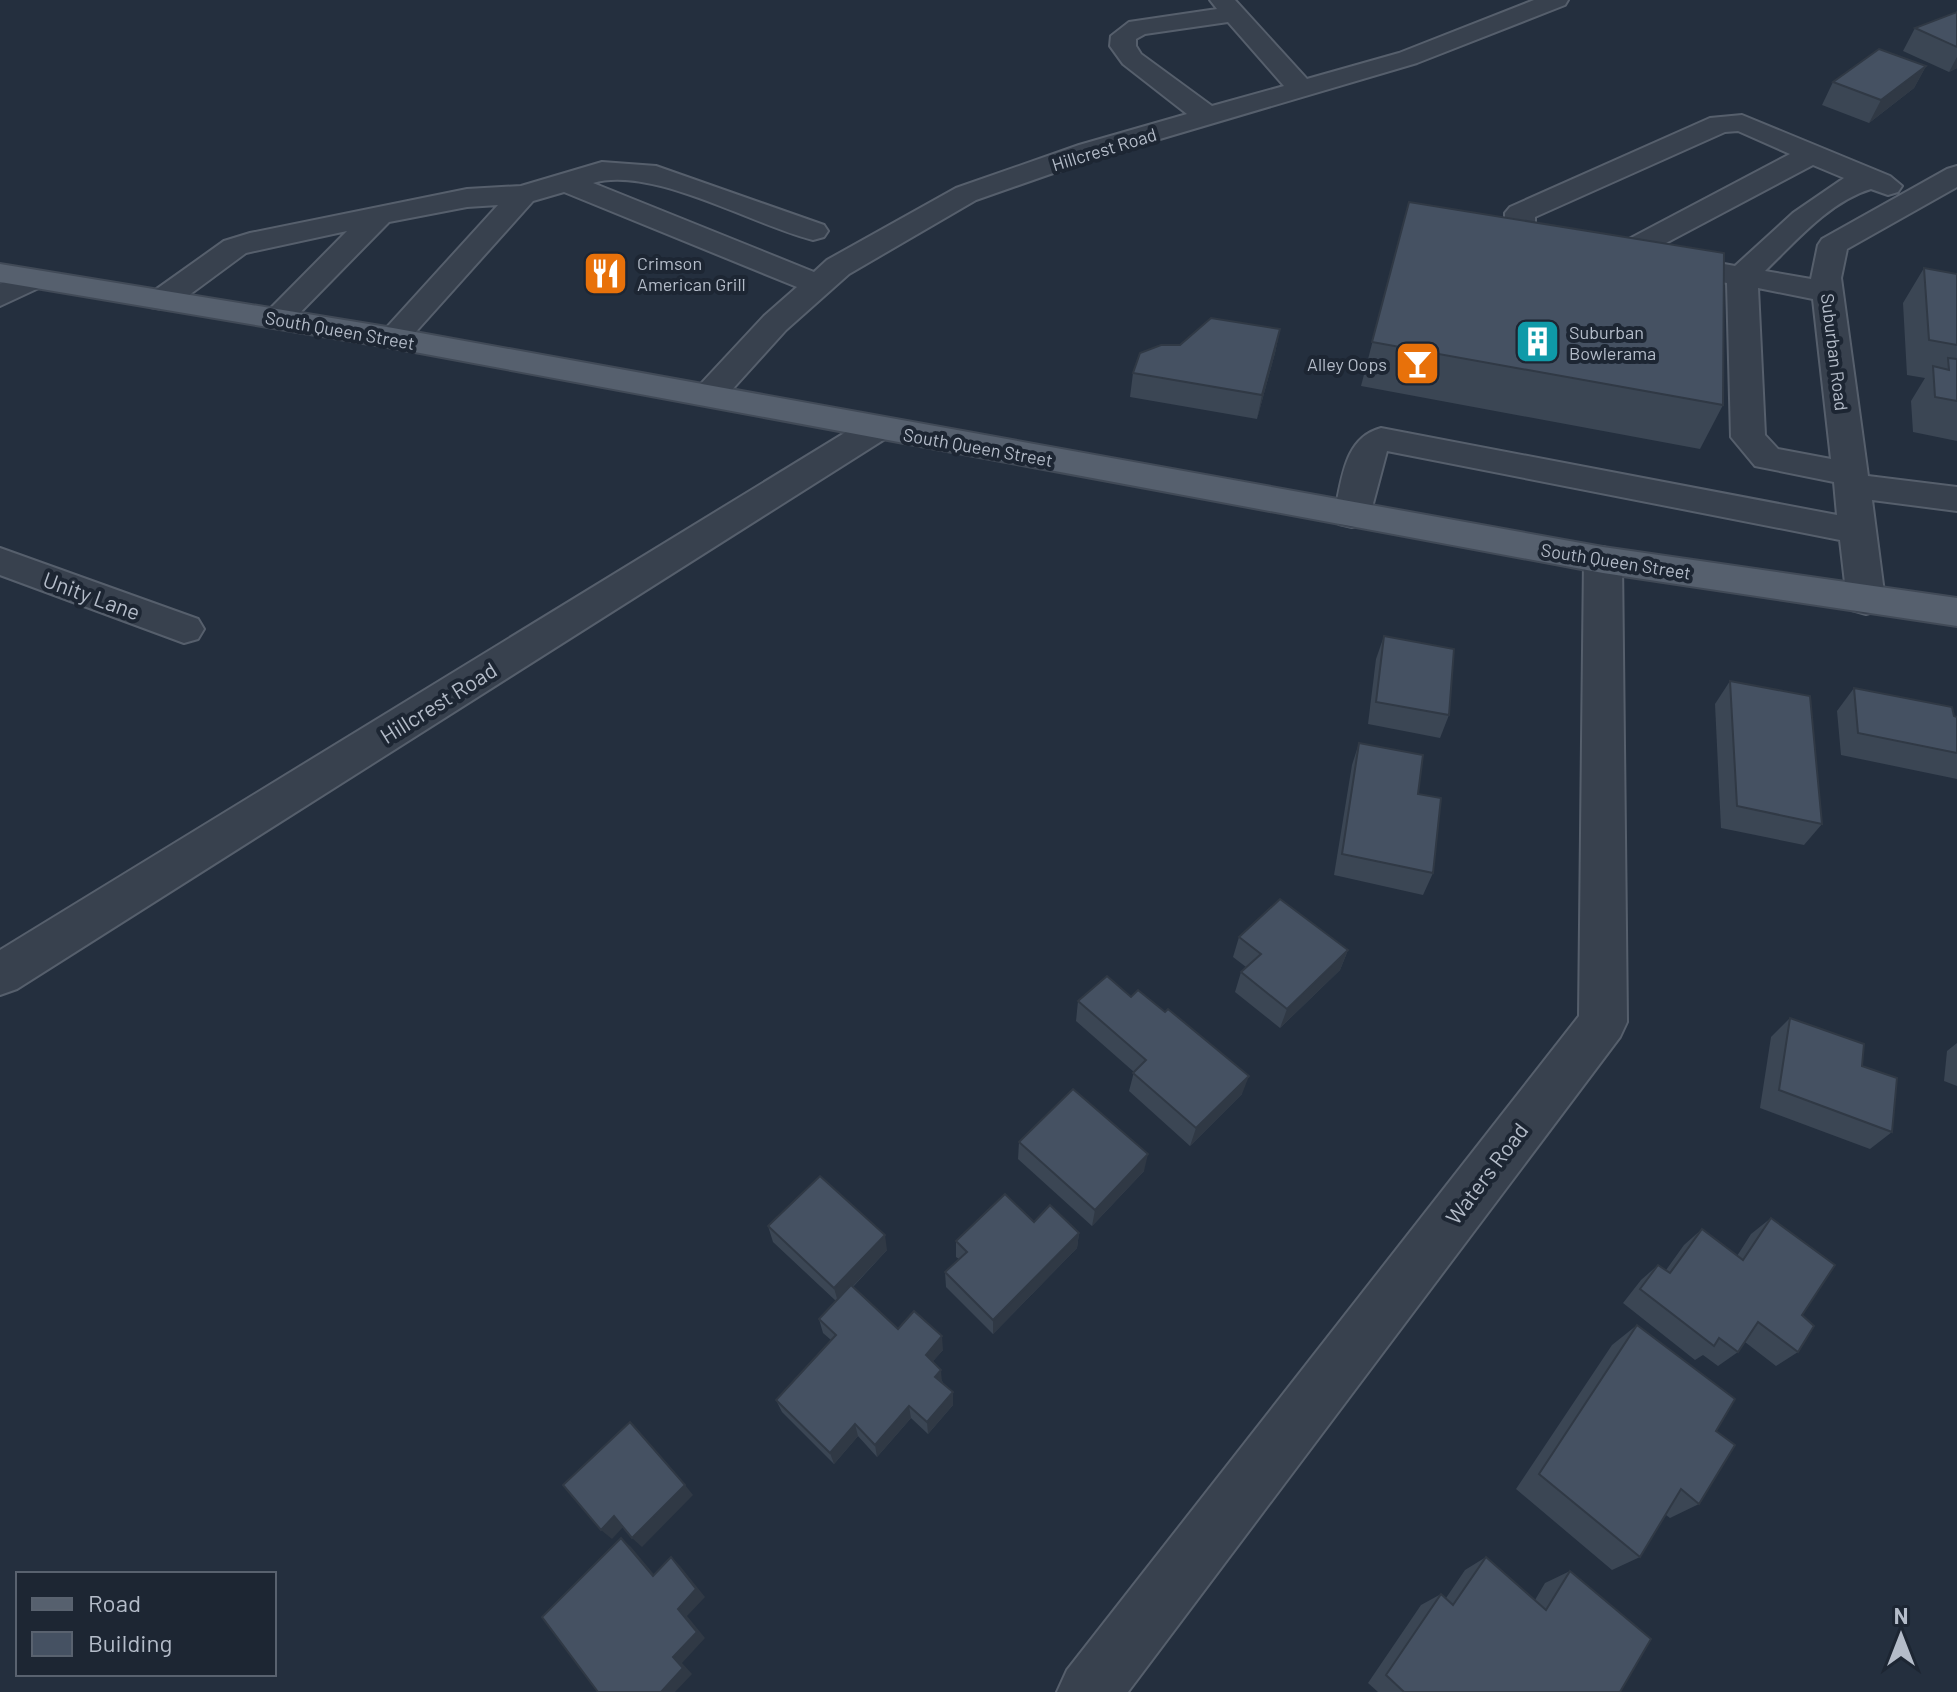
<svg xmlns="http://www.w3.org/2000/svg" width="1957" height="1692" font-family="Barlow,sans-serif">
	<style>
		.lines { fill: none; stroke-linecap: round; stroke-linejoin: round }
		.minor-casing { stroke: #565f6c; stroke-width: 4 }
		.major-casing { stroke: #414a57; stroke-width: 4 }
		.minor { fill: #38414e; fill-rule: evenodd }
		.major { fill: #56606e; fill-rule: evenodd }
		.wall { fill: #3b4654 }
		.shaded-wall { fill: #303945 }
		.building { fill: #455162; stroke: #303945; stroke-width: 2 }
		.labels { text-anchor: middle; dominant-baseline: central; stroke-width: 8; stroke-linejoin: round; paint-order: stroke }
		.far-street-label { font-size: 18px; fill: #b4bcc9; stroke: #1d2633 }
		.far-poi-label { font-size: 18px; fill: #b4bcc9; stroke: #1d2633; text-anchor: start }
		.street-label { font-size: 22px; fill: #b4bcc9; stroke: #1d2633 }
	</style>
	<rect width="100%" height="100%" fill="#242f3e"/>
	<g class="lines">
		<defs>
			<g id="minor">
				<path d="M1210,0H1235L1307,79L1399,53L1534,0H1568L1565,5L1417,63L1099,157L976,200L849,274L786,330L720,403L708,406L696,403L691,396L696,389L764,316L797,287L564,192L533,201L404,345L393,348L382,345L377,338L498,205L467,207L389,222L288,325L277,328L266,325L261,318L347,231L246,253L173,307L162,309L151,307L146,300L151,293L224,241L250,233L467,189L521,186L602,162L656,166L824,225L828,231L824,237L813,240C753,225 651,165 593,183L814,272L827,260L956,188L1079,145L1187,114L1123,64L1110,46L1111,36L1129,22L1217,9ZM1228,22L1284,86L1212,106L1141,54L1136,46V39L1145,34Z"/>
				<path d="M1742,115L1890,176L1902,186L1898,192L1888,195L1871,189C1830,201 1795,242 1765,271L1811,279L1818,245L1822,239L1947,169L1957,166V187L1847,249L1841,278L1868,476L1957,487V511L1872,500L1885,600L1880,610L1866,614L1852,610L1847,600L1840,540L1387,451L1370,515L1365,524L1352,527L1339,524L1334,515C1342,482 1343,438 1381,428L1837,515L1834,482L1755,466L1731,437L1727,283L1653,268L1649,262L1653,256L1664,253L1735,266L1793,213L1844,178L1813,165L1632,261L1621,264L1610,261L1606,255L1610,249L1790,154L1738,131L1725,132L1535,217V223L1546,233L1579,240L1583,246L1579,252C1553,259 1520,248 1505,226V213L1510,207L1710,118ZM1758,288L1813,299L1831,459L1778,449L1765,435Z"/>
				<polygon points="32,270 43,272 47,279 43,286 0,306 0,284"/>
				<polygon points="876,418 888,421 893,429 888,437 17,989 0,995 0,950 864,421"/>
				<polygon points="1603,547 1616,551 1622,560 1627,1022 1620,1037 1128,1692 1057,1692 1067,1670 1579,1016 1584,560 1590,551"/>
				<polygon points="0,548 198,619 204,629 198,639 184,643 0,575"/>
			</g>
			<polygon id="major" points="0,264 393,328 1603,547 1957,598 1957,626 1603,573 393,348 0,282"/>
		</defs>
		<use href="#minor" class="minor-casing"/>
		<use href="#major" class="major-casing"/>
		<use href="#minor" class="minor"/>
		<use href="#major" class="major"/>
	</g>
	<g class="wall">
		<polygon points="1957,12 1957,68 1949,72 1903,51 1915,28"/>
		<polygon points="1926,66 1914,88 1869,123 1822,105 1833,82"/>
		<polygon points="1409,202 1723,405 1700,449 1361,386"/>
		<polygon points="1924,268 1957,274 1957,441 1913,432 1911,401 1925,378 1907,375 1903,303"/>
		<polygon points="1280,329 1275,353 1257,419 1130,397 1133,373 1180,345"/>
		<polygon points="1384,636 1449,715 1440,738 1368,724 1376,659"/>
		<polygon points="1730,681 1822,824 1804,845 1721,828 1715,704"/>
		<polygon points="1854,688 1957,717 1957,779 1841,755 1837,711"/>
		<polygon points="1359,743 1418,794 1433,873 1423,895 1334,875 1352,765"/>
		<polygon points="1239,937 1348,950 1340,970 1280,1028 1235,992 1241,972 1246,967 1233,957"/>
		<polygon points="1078,1001 1242,1094 1190,1146 1129,1091 1134,1072 1076,1021"/>
		<polygon points="1790,1018 1862,1066 1892,1132 1870,1149 1760,1108 1771,1037"/>
		<polygon points="1957,1043 1957,1086 1944,1081 1947,1051"/>
		<polygon points="1019,1142 1144,1171 1092,1226 1018,1159"/>
		<polygon points="1771,1218 1802,1315 1798,1352 1776,1366 1745,1342 1738,1352 1718,1366 1703,1355 1695,1360 1623,1303 1641,1280 1658,1265 1666,1270 1684,1245 1702,1229 1737,1256 1751,1234"/>
		<polygon points="1034,1222 1079,1233 1077,1248 993,1334 946,1287 945,1272 959,1259 956,1257 956,1241"/>
		<polygon points="768,1226 887,1250 853,1287 898,1329 943,1350 933,1361 953,1405 928,1434 911,1418 877,1457 858,1436 834,1464 782,1412 776,1400 831,1340 823,1333 819,1319 836,1301 773,1242"/>
		<polygon points="1637,1325 1716,1431 1699,1504 1670,1518 1666,1515 1640,1557 1612,1570 1516,1489 1612,1345"/>
		<polygon points="1486,1557 1535,1600 1545,1583 1570,1571 1620,1692 1378,1692 1368,1683 1421,1605 1441,1594 1446,1598 1465,1570"/>
	</g>
	<g class="shaded-wall">
		<polygon points="1957,57 1957,68 1949,72"/>
		<polygon points="1926,66 1914,88 1869,123 1881,100"/>
		<polygon points="1280,329 1275,353 1257,419 1262,395"/>
		<polygon points="1348,950 1340,970 1280,1028 1287,1009"/>
		<polygon points="1249,1076 1242,1094 1190,1146 1196,1128"/>
		<polygon points="1148,1154 1144,1171 1092,1226 1095,1210"/>
		<polygon points="1079,1233 1077,1248 993,1334 993,1320"/>
		<polygon points="885,1235 887,1250 838,1302 834,1288"/>
		<polygon points="942,1336 943,1350 927,1368 926,1355"/>
		<polygon points="941,1370 942,1383 935,1377"/>
		<polygon points="953,1392 953,1405 928,1434 927,1422"/>
		<polygon points="909,1406 911,1418 877,1457 875,1445"/>
		<polygon points="855,1424 858,1436 834,1464 830,1453"/>
		<polygon points="685,1485 693,1495 642,1547 632,1538"/>
		<polygon points="614,1516 624,1526 612,1539 601,1530"/>
		<polygon points="621,1538 631,1547 662,1584 653,1576"/>
		<polygon points="671,1557 680,1566 705,1597 687,1616 705,1638 682,1663 692,1674 675,1692 661,1692 673,1657 678,1609"/>
	</g>
	<g class="building">
		<polygon points="1957,12 1957,47 1915,28"/>
		<polygon points="1879,49 1926,66 1881,100 1833,82"/>
		<polygon points="1409,202 1724,253 1723,405 1372,342"/>
		<polygon points="1924,268 1957,274 1957,345 1929,340"/>
		<polygon points="1211,318 1280,329 1262,395 1133,373 1140,353 1161,345 1180,345"/>
		<polygon points="1948,358 1957,359 1957,401 1935,397 1933,366 1949,370"/>
		<polygon points="1384,636 1454,649 1449,715 1376,702"/>
		<polygon points="1730,681 1810,696 1822,824 1737,806"/>
		<polygon points="1854,688 1952,707 1954,716 1957,717 1957,753 1858,733"/>
		<polygon points="1359,743 1423,755 1418,794 1441,798 1433,873 1342,854"/>
		<polygon points="1280,899 1348,950 1287,1009 1241,972 1261,954 1239,937"/>
		<polygon points="1107,976 1131,997 1138,990 1165,1012 1168,1009 1249,1076 1196,1128 1133,1073 1146,1060 1078,1001"/>
		<polygon points="1790,1018 1864,1044 1862,1066 1897,1078 1892,1132 1779,1090"/>
		<polygon points="1073,1089 1148,1154 1095,1210 1019,1142"/>
		<polygon points="820,1176 885,1235 834,1288 768,1226"/>
		<polygon points="1005,1194 1034,1222 1050,1205 1079,1233 993,1320 945,1272 967,1252 956,1241"/>
		<polygon points="1771,1218 1835,1265 1802,1315 1814,1326 1798,1352 1758,1322 1738,1352 1719,1338 1714,1346 1640,1289 1658,1265 1670,1273 1702,1229 1743,1260"/>
		<polygon points="851,1285 898,1329 914,1311 942,1336 926,1355 941,1370 935,1377 953,1392 927,1422 909,1406 875,1445 855,1424 830,1453 776,1400 836,1335 819,1319"/>
		<polygon points="1637,1325 1735,1399 1716,1431 1735,1445 1699,1504 1681,1489 1640,1557 1539,1474"/>
		<polygon points="630,1422 685,1485 632,1538 614,1516 601,1530 563,1485"/>
		<polygon points="621,1538 653,1576 671,1557 696,1589 678,1609 697,1632 673,1657 683,1668 661,1692 598,1692 542,1617"/>
		<polygon points="1486,1557 1546,1610 1570,1571 1651,1639 1620,1692 1404,1692 1386,1675 1441,1594 1453,1605"/>
	</g>
	<defs>
		<symbol id="restaurant-square" viewBox="-11 -11 22 22"><rect x="-9" y="-9" width="18" height="18" rx="4" fill="#e8710a" stroke="#1d2633"/><path d="M-5-6h1v4h1v-4h1v4h1v-4h1v5L-1.5 .5V6h-2V.5L-5-1ZM5-6V6H3V1.5H1.5Q1.5-4 5-6Z" fill="#fff"/></symbol>
		<symbol id="building-square" viewBox="-11 -11 22 22"><rect x="-9" y="-9" width="18" height="18" rx="4" fill="#0f9aa8" stroke="#1d2633"/><path d="M-4-6H4V6H1V3H-1V6H-4ZM-2.5-4.3h1.7v1.8h-1.7ZM.8-4.3h1.7v1.8H.8ZM-2.5-1h1.7V.8h-1.7ZM.8-1h1.7V.8H.8Z" fill="#fff"/></symbol>
		<symbol id="bar-square" viewBox="-11 -11 22 22"><rect x="-9" y="-9" width="18" height="18" rx="4" fill="#e8710a" stroke="#1d2633"/><path d="M-6-5H6L.8 .8V4.5H3.5V6h-7V4.5H-.8V.8Z" fill="#fff"/></symbol>
	</defs>
	<g fill-rule="evenodd">
		<use href="#restaurant-square" x="580" y="248" width="51" height="51"/>
		<use href="#building-square" x="1512" y="316" width="51" height="51"/>
		<use href="#bar-square" x="1392" y="338" width="51" height="51"/>
	</g>
	<g class="labels">
		<g class="far-street-label">
			<text transform="translate(1104 149) rotate(-17)">Hillcrest Road</text>
			<text transform="translate(340 330) rotate(10)">South Queen Street</text>
			<text transform="translate(1835 352) rotate(83)">Suburban Road</text>
			<text transform="translate(978 447) rotate(10)">South Queen Street</text>
			<text transform="translate(1616 561) rotate(9)">South Queen Street</text>
		</g>
		<g class="far-poi-label">
			<text x="637" y="263">Crimson<tspan x="637" dy="21">American Grill</tspan></text>
			<text x="1569" y="332">Suburban<tspan x="1569" dy="21">Bowlerama</tspan></text>
			<text x="1387" y="364" text-anchor="end">Alley Oops</text>
		</g>
		<g class="street-label">
			<text transform="translate(92 595) rotate(20)">Unity Lane</text>
			<text transform="translate(438 702) rotate(-32)">Hillcrest Road</text>
			<text transform="translate(1486 1173) rotate(-53)">Waters Road</text>
		</g>
	</g>
	<rect x="16" y="1572" width="260" height="104" fill="#1d2633" stroke="#59626f" stroke-width="2"/>
	<rect x="32" y="1598" width="40" height="12" fill="#56606e" stroke="#59626f" stroke-width="2"/>
	<text x="88" y="1612" font-size="24" fill="#b4bcc9">Road</text>
	<rect x="32" y="1632" width="40" height="24" fill="#455162" stroke="#59626f" stroke-width="2"/>
	<text x="88" y="1652" font-size="24" fill="#b4bcc9">Building</text>
	<g transform="translate(1901 1636)" stroke="#1d2633" stroke-width="6" paint-order="stroke">
	<path d="M0-6L14 30L0 20L-14 30Z" fill="#b4bcc9"/>
	<text y="-12" font-size="22" font-weight="bold" text-anchor="middle" fill="#b4bcc9">N</text>
	</g>
</svg>
